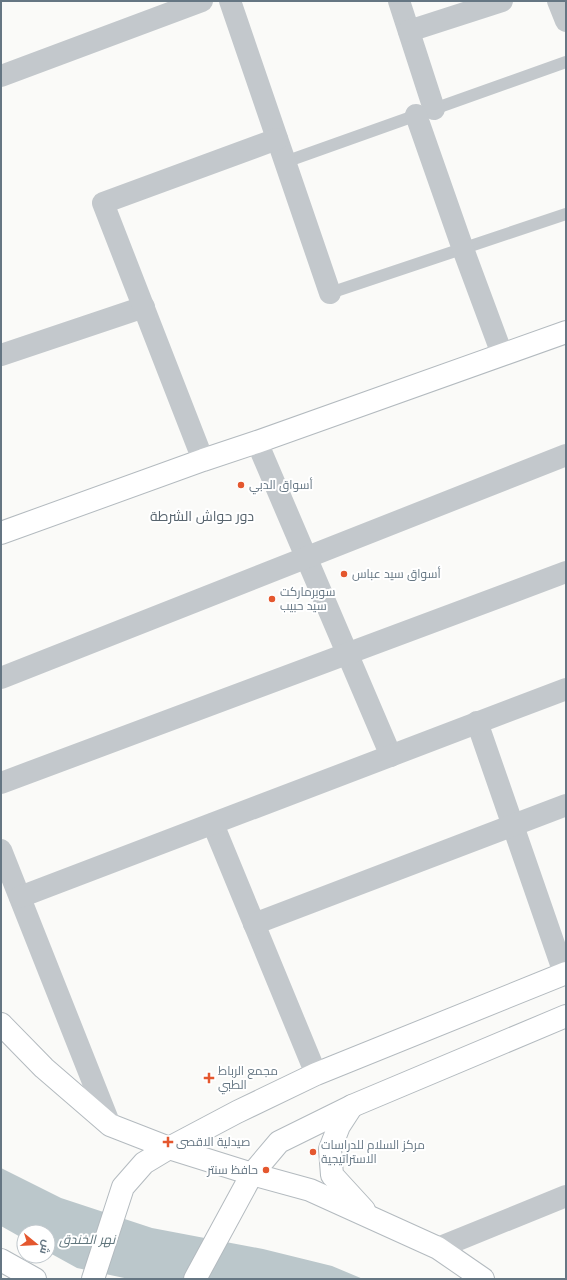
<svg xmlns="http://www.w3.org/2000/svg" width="567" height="1280" font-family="'Fira Sans',Cairo,sans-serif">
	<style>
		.water { fill: #bbc7cb }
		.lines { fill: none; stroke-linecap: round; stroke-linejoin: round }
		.secondary-casing { stroke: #b3babf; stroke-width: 24 }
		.lane { stroke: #c3c8cc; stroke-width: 12 }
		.street { stroke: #c3c8cc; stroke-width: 22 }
		.secondary { stroke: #fff; stroke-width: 22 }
		.poi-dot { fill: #e4572e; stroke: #fff; stroke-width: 1.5 }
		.labels { text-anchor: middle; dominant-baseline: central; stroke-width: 4; stroke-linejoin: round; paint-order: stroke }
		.poi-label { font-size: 12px; fill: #657683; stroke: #fff; text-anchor: start }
		.water-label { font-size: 13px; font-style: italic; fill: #60757c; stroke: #fff }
		.quarter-label { font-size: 14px; fill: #57646e; stroke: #fff }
	</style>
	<rect width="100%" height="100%" fill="#fafaf8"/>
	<polygon class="water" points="1,1168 61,1198 152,1228 263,1249 332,1266 363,1279 129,1279 77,1268 48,1252 48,1232 24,1232 24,1239 1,1226"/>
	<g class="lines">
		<defs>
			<g id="secondary">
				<polyline points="1,533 203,460 257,442 566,332"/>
				<polyline points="1,1024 44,1068 110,1125 169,1148 252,1174 310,1190 438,1248 483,1279"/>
				<polyline points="352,1106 339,1126 330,1149 332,1175 364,1210"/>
				<polyline points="1,1260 35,1279"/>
				<polyline points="93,1279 123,1187 144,1163 169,1148 237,1112 316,1074 566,973"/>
				<polyline points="195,1279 252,1174 279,1142 352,1106 566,1016"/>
			</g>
		</defs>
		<use href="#secondary" class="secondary-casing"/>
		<g class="lane">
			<polyline points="285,162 566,62"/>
			<polyline points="330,293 566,214"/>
		</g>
		<g class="street">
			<polyline points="230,1 330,293"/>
			<polyline points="399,1 434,109"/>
			<polyline points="558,1 566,21"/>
			<polyline points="409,31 502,1"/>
			<polyline points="1,76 202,1"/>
			<polyline points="416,115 463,249 502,354"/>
			<polyline points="1,355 144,307"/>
			<polyline points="257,442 391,756"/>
			<polyline points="203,460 103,203 277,139"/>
			<polyline points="1,678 566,455"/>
			<polyline points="477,722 564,973"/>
			<polyline points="1,783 566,572"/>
			<polyline points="213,824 316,1074"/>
			<polyline points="1,850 110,1125"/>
			<polyline points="20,897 566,689"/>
			<polyline points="254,924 566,805"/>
			<polyline points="438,1248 566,1196"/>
		</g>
		<use href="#secondary" class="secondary"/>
	</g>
	<g class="poi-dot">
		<circle cx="241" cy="485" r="4"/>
		<circle cx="344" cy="574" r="4"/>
		<circle cx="272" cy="599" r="4"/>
		<path d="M207 1072h4v4h4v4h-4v4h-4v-4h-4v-4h4z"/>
		<path d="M166 1136h4v4h4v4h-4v4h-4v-4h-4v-4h4z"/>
		<circle cx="313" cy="1152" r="4"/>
		<circle cx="266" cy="1170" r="4"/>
	</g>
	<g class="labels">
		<g class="poi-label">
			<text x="249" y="485">أسواق الدبي</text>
			<text x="352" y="574">أسواق سيد عباس</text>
			<text x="280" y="592">سوبرماركت<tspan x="280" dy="14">سيد حبيب</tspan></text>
			<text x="218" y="1071">مجمع الرباط<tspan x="218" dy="14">الطبي</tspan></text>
			<text x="176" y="1142">صيدلية الاقصى</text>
			<text x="321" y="1145">مركز السلام للدراسات<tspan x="321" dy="14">الاستراتيجية</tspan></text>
			<text x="258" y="1170" text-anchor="end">حافظ سنتر</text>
		</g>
		<g class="water-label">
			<text x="87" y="1239">نهر الخندق</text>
		</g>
		<g class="quarter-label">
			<text x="202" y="516">دور حواش الشرطة</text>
		</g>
	</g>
	<rect width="567" height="1280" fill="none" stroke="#657683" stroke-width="4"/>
	<g transform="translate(36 1244) rotate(108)"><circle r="19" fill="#ffffff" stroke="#c1c8cd"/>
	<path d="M0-3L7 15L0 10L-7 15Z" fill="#e4572e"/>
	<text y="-6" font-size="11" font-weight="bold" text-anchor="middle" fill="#657683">ش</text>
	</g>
</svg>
